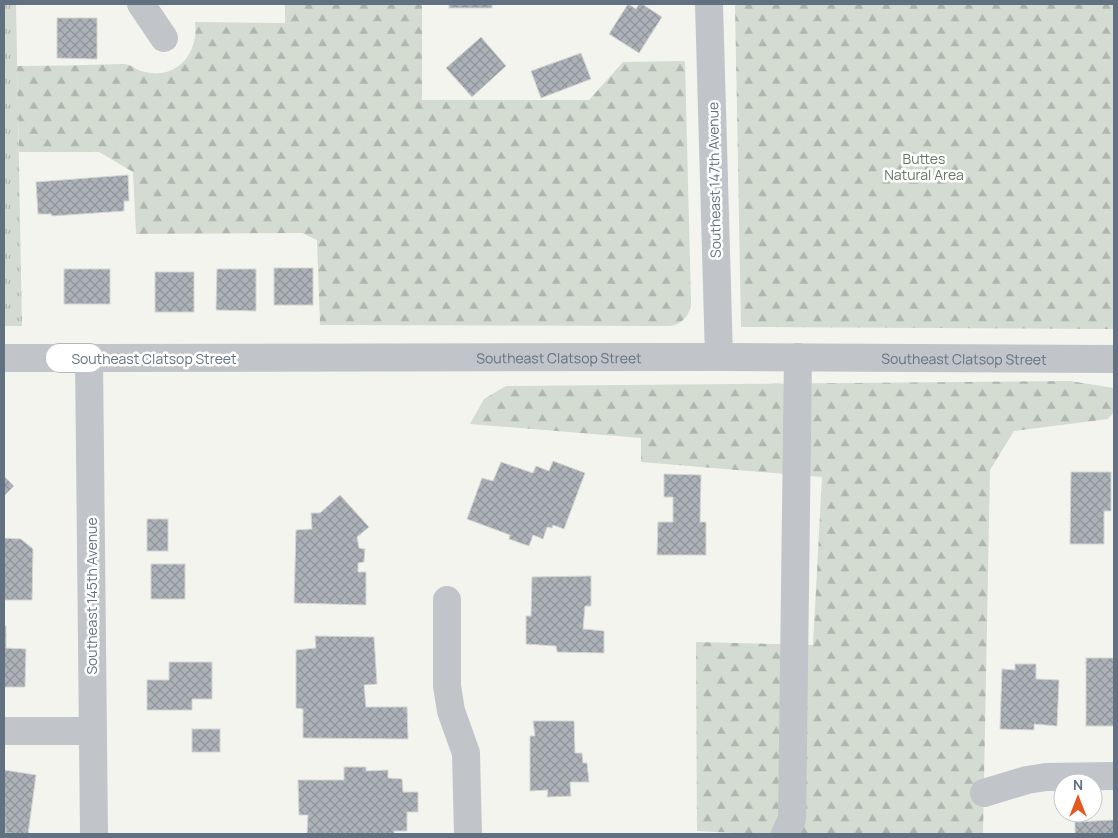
<svg xmlns="http://www.w3.org/2000/svg" width="1118" height="838" font-family="Manrope,sans-serif">
	<style>
		.grass { fill: url(#grass-tufts) }
		.forest { fill: url(#forest-firs) }
		.building { fill: url(#building-cross-hatch); stroke: #d5d5d2 }
		.lines { fill: none; stroke-linecap: round; stroke-linejoin: round }
		.major-casing { stroke: #b4b8bc; stroke-width: 30 }
		.minor { stroke: #c1c4c8; stroke-width: 28 }
		.major { stroke: #fff; stroke-width: 28 }
		.labels { text-anchor: middle; dominant-baseline: central; stroke-width: 5; stroke-linejoin: round; paint-order: stroke }
		.park-label { font-size: 14px; fill: #647861; stroke: #fff }
		.street-label { font-size: 14px; fill: #627181; stroke: #fff }
	</style>
	<defs>
		<pattern id="grass-tufts" width="24" height="20" patternUnits="userSpaceOnUse" patternTransform="scale(1.25)"><rect width="24" height="20" fill="#d4dbd1"/><path d="M3 7l-1-3M5 7V3M7 7l1-3M15 17l-1-3M17 17v-4M19 17l1-3" fill="none" stroke="#afb6af"/></pattern>
		<pattern id="forest-firs" width="22" height="20" patternUnits="userSpaceOnUse" patternTransform="scale(1.25)"><rect width="22" height="20" fill="#d4dbd1"/><path d="M5 1l3.5 6h-7zM16 11l3.5 6h-7z" fill="#afb6af"/></pattern>
		<pattern id="building-cross-hatch" width="8" height="8" patternUnits="userSpaceOnUse" patternTransform="scale(1.25)"><rect width="8" height="8" fill="#acb2b8"/><path d="M0 0l8 8M0 8l8-8" fill="none" stroke="#8f959b"/></pattern>
	</defs>
	<rect width="100%" height="100%" fill="#f4f4ef"/>
	<polygon class="grass" points="4,4 16,4 22,326 4,326"/>
	<g class="forest">
		<path d="M285,4H422V100H589L623,62L685,61L691,303C690,316 682,324 670,326L320,325L317,240L302,233L136,234L133,172L99,152H19L17,66C51,66 86,65 121,64C131,63 135,70 145,72C178,80 199,52 195,22L285,23Z"/>
		<polygon points="735,4 1114,4 1114,329 741,327"/>
		<polygon points="1070,381 1114,388 1114,412 1108,419 1014,431 990,470 983,834 753,834 697,831 696,642 813,645 822,477 641,462 641,438 470,424 484,399 506,386"/>
	</g>
	<g class="building">
		<rect x="449" y="4" width="43" height="4"/>
		<polygon points="628,4 636,9 639,4 642,4 662,17 639,53 609,34"/>
		<polygon points="57,18 97,18 97,59 57,58"/>
		<polygon points="481,37 506,66 472,97 446,68"/>
		<polygon points="581,53 591,79 541,98 531,71"/>
		<polygon points="128,175 129,201 124,201 124,211 52,216 51,214 38,214 36,182"/>
		<rect x="274" y="268" width="39" height="37"/>
		<rect x="64" y="269" width="46" height="35"/>
		<polygon points="217,269 256,269 256,311 216,310"/>
		<rect x="155" y="272" width="39" height="40"/>
		<polygon points="553,461 585,473 564,529 553,525 552,528 547,527 543,539 533,535 529,546 509,539 510,535 467,519 482,478 493,481 501,462 533,473 536,466 549,471"/>
		<polygon points="1071,472 1111,472 1111,511 1104,511 1104,544 1070,544"/>
		<polygon points="664,474 701,475 700,522 706,522 706,555 657,555 658,522 673,522 673,497 664,497"/>
		<polygon points="4,476 14,486 4,496"/>
		<polygon points="340,495 369,527 357,537 359,548 365,549 364,562 358,563 358,572 366,572 366,605 294,603 296,530 312,529 311,513 320,513"/>
		<rect x="147" y="519" width="21" height="32"/>
		<polygon points="4,538 21,539 33,549 32,600 4,600"/>
		<rect x="151" y="564" width="34" height="35"/>
		<polygon points="591,576 591,606 585,606 583,629 604,631 604,653 557,652 556,646 526,644 526,616 531,616 532,577"/>
		<polygon points="4,626 6,626 6,648 26,649 25,687 4,687"/>
		<polygon points="315,636 374,637 377,684 364,685 366,707 407,707 408,739 303,738 303,709 296,708 296,650 316,648"/>
		<rect x="1086" y="658" width="28" height="68"/>
		<polygon points="169,662 212,662 212,699 192,699 192,710 147,710 147,680 169,680"/>
		<polygon points="1015,664 1036,664 1036,679 1059,680 1057,726 1034,724 1034,730 1000,729 1002,669 1015,670"/>
		<polygon points="533,721 574,721 575,753 582,753 583,763 587,763 589,782 570,782 571,796 547,797 548,790 530,791 530,736 535,736"/>
		<rect x="192" y="729" width="28" height="23"/>
		<polygon points="344,767 366,767 366,771 388,770 388,778 402,779 403,792 418,792 418,812 407,812 407,831 394,831 394,834 307,834 308,815 299,815 298,780 344,780"/>
		<polygon points="4,770 36,775 28,834 5,833"/>
		<polygon points="1114,820 1114,834 1075,834 1075,822"/>
	</g>
	<g class="lines">
		<defs>
			<polyline id="major" points="60,358 89,358"/>
		</defs>
		<use href="#major" class="major-casing"/>
		<g class="minor">
			<polyline points="141,4 164,38"/>
			<polyline points="709,4 719,357"/>
			<polyline points="4,358 60,358"/>
			<polyline points="447,600 447,686 451,711 466,753 468,834"/>
			<polyline points="4,731 92,731"/>
			<polyline points="984,793 1027,780 1046,777 1114,776"/>
			<path id="s1" d="M94,834L89,358L719,357L1114,359"/>
			<polyline points="785,834 792,819 798,357"/>
		</g>
		<use href="#major" class="major"/>
	</g>
	<g class="labels">
		<g class="park-label">
			<text x="924" y="158">Buttes<tspan x="924" dy="16">Natural Area</tspan></text>
		</g>
		<g class="street-label">
			<text transform="translate(714 180) rotate(-91)">Southeast 147th Avenue</text>
			<text stroke="none"><textPath href="#s1" startOffset="946">Southeast Clatsop Street</textPath></text>
			<text x="154" y="358">Southeast Clatsop Street</text>
			<text stroke="none"><textPath href="#s1" startOffset="1351">Southeast Clatsop Street</textPath></text>
			<text transform="translate(91 596) rotate(-90)">Southeast 145th Avenue</text>
		</g>
	</g>
	<rect width="1118" height="838" fill="none" stroke="#627181" stroke-width="10"/>
	<g transform="translate(1078 798)"><circle r="24" fill="#ffffff" stroke="#c0c6cd"/>
	<path d="M0-4L9 19L0 12L-9 19Z" fill="#e4591f"/>
	<text y="-8" font-size="14" font-weight="bold" text-anchor="middle" fill="#627181">N</text>
	</g>
</svg>
